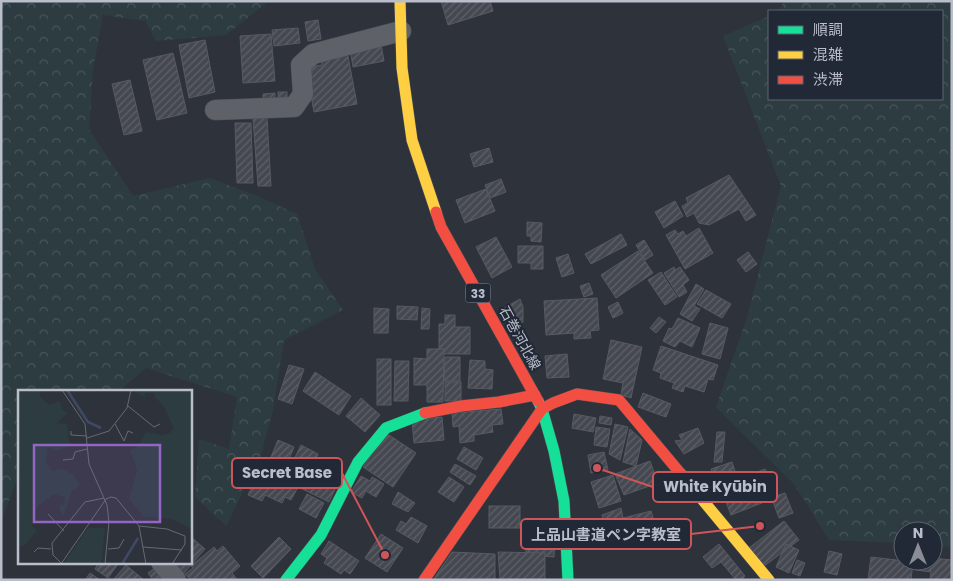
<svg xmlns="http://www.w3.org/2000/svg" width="953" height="581" font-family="Poppins,'Noto Sans JP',sans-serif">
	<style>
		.forest { fill: url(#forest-crowns) }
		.building { fill: url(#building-hatch); stroke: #575a62 }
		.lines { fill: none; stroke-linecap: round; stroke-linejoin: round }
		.street-casing { stroke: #4a4d54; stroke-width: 21 }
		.fast-casing { stroke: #4c4f57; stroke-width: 12 }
		.slow-casing { stroke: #4c4f57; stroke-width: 12 }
		.jam-casing { stroke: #4c4f57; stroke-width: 12 }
		.street { stroke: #5e6168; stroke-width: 20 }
		.fast { stroke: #16e098; stroke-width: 11 }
		.slow { stroke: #ffcf43; stroke-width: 11 }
		.jam { stroke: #f24e42; stroke-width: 11 }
		.labels { text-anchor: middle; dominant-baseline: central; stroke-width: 4; stroke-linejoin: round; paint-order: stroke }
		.shield { fill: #212836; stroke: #8c919e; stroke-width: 1 }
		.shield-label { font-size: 12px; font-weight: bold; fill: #babeca }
		.street-label { font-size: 14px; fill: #babeca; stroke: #212836 }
		.inset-river { fill: none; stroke: #3e4a64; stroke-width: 2.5 }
		.inset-road { fill: none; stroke: #666a74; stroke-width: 1 }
		.view { fill: #9466c3; fill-opacity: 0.15; stroke: #9466c3; stroke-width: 2.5 }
		.inset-edge { fill: none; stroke: #babeca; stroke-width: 2.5 }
		.leader { fill: none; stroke: #ce5559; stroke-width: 2 }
		.callout-dot { fill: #ce5559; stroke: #212836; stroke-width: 2 }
		.callout { fill: #212836; stroke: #ce5559; stroke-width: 2 }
		.callout-label { font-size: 15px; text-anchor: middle; font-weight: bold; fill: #babeca }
	</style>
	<defs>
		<pattern id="forest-crowns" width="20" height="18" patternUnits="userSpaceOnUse" patternTransform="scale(1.25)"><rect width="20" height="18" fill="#2c3c41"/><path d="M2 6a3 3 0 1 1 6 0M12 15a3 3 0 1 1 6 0" fill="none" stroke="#48565b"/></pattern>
		<pattern id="building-hatch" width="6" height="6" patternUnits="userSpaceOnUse" patternTransform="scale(1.25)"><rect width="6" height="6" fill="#454850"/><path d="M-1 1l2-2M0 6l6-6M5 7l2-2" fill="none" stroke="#5e6168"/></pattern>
	</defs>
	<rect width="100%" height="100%" fill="#2e323b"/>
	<g class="forest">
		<polygon points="1,1 269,1 226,35 156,41 145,21 103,15 93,70 89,129 133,196 210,178 255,195 297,214 315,269 343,310 284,340 273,410 261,455 226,526 195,497 199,439 229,449 237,397 146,368 119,391 19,391 19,475 1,521"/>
		<polygon points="784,1 952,1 952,547 933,546 933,531 903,531 903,543 829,540 794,484 737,428 716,407 747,317 781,186 723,36 769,16 769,99 942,99 942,11 779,11"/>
	</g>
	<g class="building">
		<polygon points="441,1 490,1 493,11 448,25"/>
		<polygon points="318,20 321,39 308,41 305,22"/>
		<polygon points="298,28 300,43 274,46 272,30"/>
		<polygon points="271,34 275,81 243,83 240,36"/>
		<polygon points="205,40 215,92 189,98 179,45"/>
		<polygon points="381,44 384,61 353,67 350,49"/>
		<polygon points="347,51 357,104 314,112 307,74 312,73 311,67 322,65 321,56"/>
		<polygon points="173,53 187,113 157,120 143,60"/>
		<polygon points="130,80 142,131 124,135 112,84"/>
		<rect x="278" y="92" width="9" height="12"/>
		<polygon points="275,93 275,102 263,102 263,94"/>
		<polygon points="267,118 271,186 258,186 253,119"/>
		<polygon points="235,123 251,123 253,183 237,183"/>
		<polygon points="489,148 493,162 474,167 470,154"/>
		<polygon points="729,175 756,215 746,221 739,209 709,225 699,223 694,213 687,217 682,206 688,203 686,198"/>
		<polygon points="501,179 506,192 490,198 485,185"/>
		<polygon points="486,189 495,211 465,223 456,200"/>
		<polygon points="675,201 683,216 664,228 655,212"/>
		<polygon points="527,222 542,223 541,242 531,241 531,236 527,236"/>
		<polygon points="699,228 713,253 685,269 666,235 675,230 678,234 683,231 686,236"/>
		<polygon points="621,234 627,245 591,264 585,254"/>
		<polygon points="496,237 512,267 492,278 476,247"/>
		<polygon points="644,240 653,255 645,260 636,245"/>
		<polygon points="518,246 543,246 543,269 531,269 531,263 518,263"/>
		<polygon points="638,251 653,273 616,298 601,275"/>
		<polygon points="748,252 757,264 746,272 737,260"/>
		<polygon points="568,254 574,273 562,277 556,258"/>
		<polygon points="674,267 675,270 680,267 689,280 683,285 687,292 679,297 664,273"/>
		<polygon points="661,272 677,297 665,305 648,280"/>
		<polygon points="589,283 593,294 584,297 580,286"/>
		<polygon points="696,284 704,289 694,306 700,309 692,321 680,314"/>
		<polygon points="706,290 731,304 722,318 697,304"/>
		<polygon points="597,298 599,330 590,331 591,338 574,339 574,333 546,335 544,301"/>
		<polygon points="520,299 523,307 523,322 513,326 504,308"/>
		<polygon points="618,302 623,313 613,318 608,307"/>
		<polygon points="397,306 418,307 417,320 397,319"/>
		<polygon points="374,308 389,309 388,333 374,333"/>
		<polygon points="422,308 430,309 429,329 421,329"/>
		<polygon points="445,315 455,315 455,327 470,327 470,354 439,354 439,324 445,324"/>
		<polygon points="659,317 666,322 656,333 650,328"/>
		<polygon points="678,318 700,328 692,347 680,341 675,347 663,341 669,328 672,329"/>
		<polygon points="710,323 728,328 720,359 702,354"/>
		<polygon points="611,340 642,347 631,398 621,395 623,383 603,379"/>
		<polygon points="661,346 718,365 713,380 708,379 704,392 685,386 683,392 672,388 674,383 660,378 661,373 653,370"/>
		<polygon points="427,349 444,349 443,402 427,402 427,385 414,385 414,358 427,359"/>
		<polygon points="567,354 569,377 547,378 545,356"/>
		<polygon points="445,357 460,357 460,381 444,381"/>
		<rect x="377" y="359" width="14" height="46"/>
		<polygon points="470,360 485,361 485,369 493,370 492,389 468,388"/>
		<polygon points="395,361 409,361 408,401 394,401"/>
		<polygon points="289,365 304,369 292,404 278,399"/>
		<polygon points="315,372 351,396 339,415 303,391"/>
		<rect x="445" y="382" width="16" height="19"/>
		<polygon points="643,393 671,404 666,417 638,407"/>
		<polygon points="361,398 380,415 365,432 346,416"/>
		<polygon points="501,409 503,424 492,425 493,432 474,435 474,441 460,443 459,426 453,427 452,413"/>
		<polygon points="574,414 596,418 593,432 572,428"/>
		<polygon points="600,416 612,418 611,425 599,423"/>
		<polygon points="442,417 444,440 414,443 412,420"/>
		<polygon points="615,424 628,427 620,460 609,454"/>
		<polygon points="596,427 610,429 607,447 594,445"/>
		<polygon points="698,428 704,443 684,454 675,441 682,440 679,435"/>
		<polygon points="630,429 642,440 636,466 623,462"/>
		<polygon points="717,432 725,432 722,462 714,462"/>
		<polygon points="386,433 416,453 393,487 363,467"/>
		<polygon points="278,440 294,447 282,476 266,469"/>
		<polygon points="301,445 318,454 312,467 339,481 329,502 284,480"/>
		<polygon points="464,447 483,458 476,470 457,459"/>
		<polygon points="604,452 608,470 591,473 588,455"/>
		<polygon points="650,461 658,483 624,495 615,474"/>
		<polygon points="732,462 736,474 715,481 711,469"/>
		<polygon points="455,464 476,476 470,485 450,472"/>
		<polygon points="765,469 776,496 785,493 793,513 779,518 772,499 731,515 720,486"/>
		<polygon points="260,470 297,489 291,500 285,497 282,503 265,495 262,501 248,495"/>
		<polygon points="613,475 621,501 599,508 591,482"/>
		<polygon points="361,476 370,481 372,477 384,484 376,497 366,491 362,498 351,492"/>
		<polygon points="449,477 464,487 454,502 438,492"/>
		<polygon points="398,492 415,503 408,512 392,504"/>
		<polygon points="307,494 324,503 316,518 299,509"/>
		<rect x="489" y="506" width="31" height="22"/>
		<polygon points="621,508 623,518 651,511 654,521 637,525 640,537 613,546 610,536 599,540 597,526 604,524 602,515"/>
		<polygon points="411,517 427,526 418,543 396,530 401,521 406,524"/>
		<polygon points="784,521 799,540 763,567 749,548"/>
		<polygon points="381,534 403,548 387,572 365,558"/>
		<polygon points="190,536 205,549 183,574 169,562 190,562"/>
		<polygon points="532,536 555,538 554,557 526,555 526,542 533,543"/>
		<polygon points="279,537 291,549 263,578 251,566"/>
		<polygon points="329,541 359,561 350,574 344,570 341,574 324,563 327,558 321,554"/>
		<polygon points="719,544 745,576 741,580 736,580 721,562 712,568 703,557"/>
		<polygon points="786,544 799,550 789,573 776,567"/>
		<polygon points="223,546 240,566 232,573 236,578 234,580 191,580 185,574 193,568 191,566 214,547 217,551"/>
		<polygon points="829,551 842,554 837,575 824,572"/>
		<polygon points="452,552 495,554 495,580 433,580"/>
		<polygon points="498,552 545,553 545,580 500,580"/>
		<polygon points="871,557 913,562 911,580 868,580"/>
		<polygon points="933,558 952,560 952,580 930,580 931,572 916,570 917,561 933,561"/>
		<polygon points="797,560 805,563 800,576 792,573"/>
		<polygon points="99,562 115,562 118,564 108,578 95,569"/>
		<polygon points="126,565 144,580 113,580"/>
		<polygon points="159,565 169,580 153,580 148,573"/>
		<polygon points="90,573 100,580 85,580"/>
	</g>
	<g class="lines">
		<defs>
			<g id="street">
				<polyline points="215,110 294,107 303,94 301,65 313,54 401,31"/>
				<polyline points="161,562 176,580"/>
			</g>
			<g id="fast">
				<polyline points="538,401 542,409 554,451 564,501 568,580"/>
				<polyline points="286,580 321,535 358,462 386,428 425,413"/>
			</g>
			<g id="slow">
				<polyline points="400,1 402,68 412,140 436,212"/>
				<polyline points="681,474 769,580"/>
			</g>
			<g id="jam">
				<polyline points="436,212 441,227 538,401"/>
				<polyline points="425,413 461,406 499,402 535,395"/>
				<polyline points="424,580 542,409 553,403 577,394 619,400 681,474"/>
			</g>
		</defs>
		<use href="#street" class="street-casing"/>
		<use href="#fast" class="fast-casing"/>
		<use href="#slow" class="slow-casing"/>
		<use href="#jam" class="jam-casing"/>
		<use href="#street" class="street"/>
		<use href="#fast" class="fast"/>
		<use href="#slow" class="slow"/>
		<use href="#jam" class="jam"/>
	</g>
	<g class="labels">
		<rect class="shield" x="465.5" y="283.5" width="25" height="19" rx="4"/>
		<g class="shield-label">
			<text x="478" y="293">33</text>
		</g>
		<g class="street-label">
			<text transform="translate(520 338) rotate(61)">石巻河北線</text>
		</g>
	</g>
	<g transform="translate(18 390)">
		<rect width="174" height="174" fill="#2e323b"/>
		<path d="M70,138H87L83,174L46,173Z" fill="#2c3c41"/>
		<path d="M0,0H22V7L31,15L40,11L43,13V19L49,23L39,33L49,34L52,56L37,61L30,57L28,72L34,81L44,79L55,84L62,96L54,100L46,125L42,121V114L46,115L47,108L36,104L19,117L14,136L19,140L6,156H2ZM174,0V139L154,129L126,127L111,109L119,80L112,60L119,57L128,42L143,45L152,43L156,38L145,15L136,6L138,3H127V7L115,1Z" fill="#2c3c41"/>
		<path class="inset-river" d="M49,0L70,32L83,38M104,174L120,148"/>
		<path class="inset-road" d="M44,0L67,34L71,74L89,115L91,132L87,174M110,16L136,37L142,34M97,34L106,51L110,41L115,43M53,41V45L69,46M69,48L91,41L109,18L113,0M45,70L55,69L57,62L69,59M30,124L46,141M121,136L149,139L167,146V154L154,174M125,157L164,160M90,159L101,158L106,149M16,162L20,158L33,159M43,174L88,109L93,107L98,108L121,136L128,174M44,174L35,165L34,153L67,112L86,108"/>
		<path class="view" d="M16,55H142V132H16Z"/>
		<rect width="174" height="174" class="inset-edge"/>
	</g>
	<path class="leader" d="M385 555L342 473M597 468L653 487M760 526L691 534"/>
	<g class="callout-dot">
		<circle cx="385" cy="555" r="5"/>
		<circle cx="597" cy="468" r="5"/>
		<circle cx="760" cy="526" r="5"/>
	</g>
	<g class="callout">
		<rect x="232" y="458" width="110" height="30" rx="5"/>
		<rect x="653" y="472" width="124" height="30" rx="5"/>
		<rect x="521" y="519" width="170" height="30" rx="5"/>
	</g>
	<g class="callout-label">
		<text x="287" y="478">Secret Base</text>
		<text x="715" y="492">White Kyūbin</text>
		<text x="606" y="540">上品山書道ペン字教室</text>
	</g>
	<rect width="953" height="581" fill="none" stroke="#babeca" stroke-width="5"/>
	<rect x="768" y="10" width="175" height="90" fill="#212836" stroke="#5e6471"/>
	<rect x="778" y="26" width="25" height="8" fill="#16e098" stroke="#5e6471"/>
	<text x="813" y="35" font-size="15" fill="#babeca">順調</text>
	<rect x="778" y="51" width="25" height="8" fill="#ffcf43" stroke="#5e6471"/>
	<text x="813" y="60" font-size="15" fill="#babeca">混雑</text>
	<rect x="778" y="76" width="25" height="8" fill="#f24e42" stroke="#5e6471"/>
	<text x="813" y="85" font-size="15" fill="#babeca">渋滞</text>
	<g transform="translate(918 546)"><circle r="24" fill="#212836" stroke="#5e6471"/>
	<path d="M0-4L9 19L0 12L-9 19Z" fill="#898d98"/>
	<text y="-8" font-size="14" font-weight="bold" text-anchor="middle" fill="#babeca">N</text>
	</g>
</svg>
